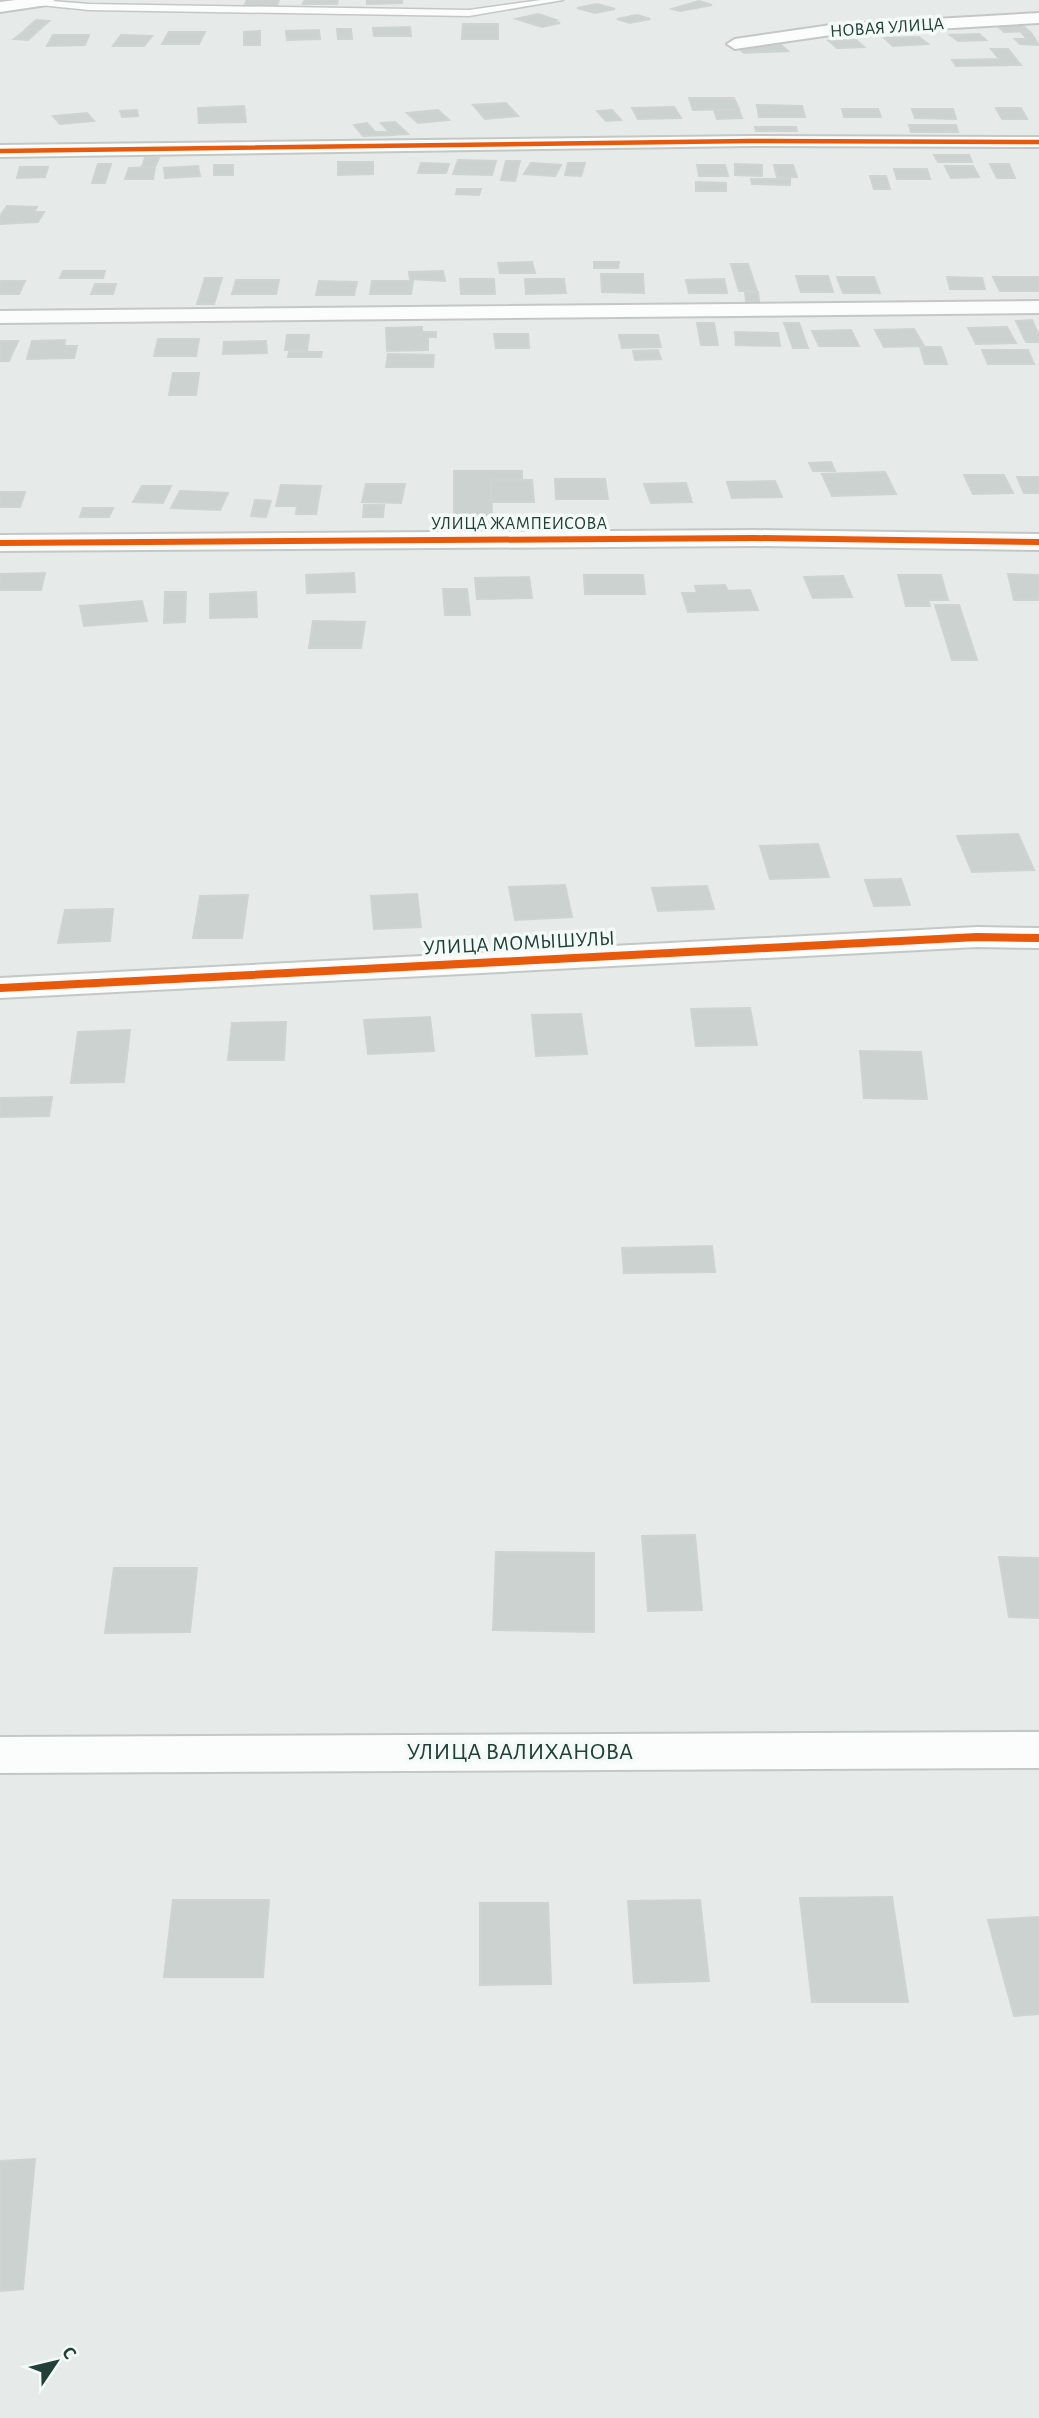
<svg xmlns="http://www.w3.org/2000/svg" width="1039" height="2418" font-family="'Alegreya Sans',sans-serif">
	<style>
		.building { fill: #ccd2d0; stroke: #ced4d2; stroke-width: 2 }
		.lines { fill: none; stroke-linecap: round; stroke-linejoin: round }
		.service-casing { stroke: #c3c8c6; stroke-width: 3 }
		.minor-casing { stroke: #c3c8c6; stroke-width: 4 }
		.secondary-casing { stroke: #c1c9c6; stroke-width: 4 }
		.service { fill: #fbfcfc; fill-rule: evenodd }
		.minor { fill: #fbfcfc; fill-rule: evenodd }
		.secondary { fill: #fbfcfc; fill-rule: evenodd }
		.cycleway-far2-casing { stroke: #f4faf7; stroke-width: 6 }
		.cycleway-far1-casing { stroke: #f4faf7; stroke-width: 10 }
		.cycleway-casing { stroke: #f4faf7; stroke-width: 11 }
		.cycleway-far2 { stroke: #e8590c; stroke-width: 4.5 }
		.cycleway-far1 { stroke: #e8590c; stroke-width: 6 }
		.cycleway { stroke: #e8590c; stroke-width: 8 }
		.labels { text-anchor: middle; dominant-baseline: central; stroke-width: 7; stroke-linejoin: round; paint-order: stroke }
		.far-street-label { font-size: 18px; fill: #214138; stroke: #f4faf7 }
		.street-label { font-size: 21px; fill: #214138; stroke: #f4faf7 }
		.near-street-label { font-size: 24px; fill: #214138; stroke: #f4faf7 }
	</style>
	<rect width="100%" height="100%" fill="#e6ebe9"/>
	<g class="building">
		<polygon points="247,0 279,0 277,6 244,6"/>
		<polygon points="305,0 338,0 337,4 303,4"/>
		<polygon points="367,0 402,0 402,3 367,4"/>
		<polygon points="699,1 712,5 680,11 672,9"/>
		<polygon points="597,4 615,9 595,13 577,8"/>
		<polygon points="538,14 556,20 551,21 560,23 542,27 516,19"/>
		<polygon points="637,15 650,19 630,23 617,19"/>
		<polygon points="36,20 49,21 40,29 26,29"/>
		<polygon points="1020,23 1029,31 1004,32 995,24"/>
		<polygon points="463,24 498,24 498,39 462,39"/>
		<polygon points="410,27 411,36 374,36 373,28"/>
		<polygon points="27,29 40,29 28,40 14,39"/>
		<polygon points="337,29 351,29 352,39 338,39"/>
		<polygon points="319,30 320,39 287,40 286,31"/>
		<polygon points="260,31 260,45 244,45 244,32"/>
		<polygon points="169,32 205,32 199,44 162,44"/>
		<polygon points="1022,33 1031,33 1039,45 1020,44 1015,39 1027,39"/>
		<polygon points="979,34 986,40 958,41 950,35"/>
		<polygon points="53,35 89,35 85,45 47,46"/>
		<polygon points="121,35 152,36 144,46 113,46"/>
		<polygon points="919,37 928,44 893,46 884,38"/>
		<polygon points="856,40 864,47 837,48 829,41"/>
		<polygon points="779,43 788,51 744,53 736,46"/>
		<polygon points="991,49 1008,49 1021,65 956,66 952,60 999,59"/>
		<polygon points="689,98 734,98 739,109 693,110"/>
		<polygon points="506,103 518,116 485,119 473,105"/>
		<polygon points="757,105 802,106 805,117 759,117"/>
		<polygon points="244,106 246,122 199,123 198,108"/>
		<polygon points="674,107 681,118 638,119 632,108"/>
		<polygon points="996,108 1021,108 1027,119 1002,119"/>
		<polygon points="842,109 878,109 881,117 844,117"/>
		<polygon points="912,109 953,109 956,119 915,118"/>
		<polygon points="137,110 138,116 122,117 120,111"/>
		<polygon points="438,110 449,120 418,123 407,113"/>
		<polygon points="612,110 621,120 606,121 597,111"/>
		<polygon points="714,110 739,110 742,118 717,119"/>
		<polygon points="87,113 94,121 60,124 53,116"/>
		<polygon points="395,122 408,134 392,135 381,123"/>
		<polygon points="367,123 375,132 389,132 392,135 363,136 354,125"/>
		<polygon points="909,125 956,125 958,132 911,132"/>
		<polygon points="755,127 796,127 797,131 756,131"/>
		<polygon points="934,155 969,155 972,162 938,162"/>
		<polygon points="145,158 159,158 155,167 142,167"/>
		<polygon points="458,160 496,161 492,175 453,174"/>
		<polygon points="506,161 520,161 515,181 501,180"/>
		<polygon points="338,162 373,162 373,174 338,175"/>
		<polygon points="421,163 449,164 446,173 418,173"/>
		<polygon points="531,163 561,165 555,176 524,174"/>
		<polygon points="568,163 585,163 581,176 565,175"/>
		<polygon points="98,164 111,164 105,183 92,183"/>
		<polygon points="735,164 762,165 762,176 735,175"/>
		<polygon points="990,164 1009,164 1015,178 997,178"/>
		<rect x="214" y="165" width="19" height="10"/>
		<polygon points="697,165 725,165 728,176 699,176"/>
		<polygon points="774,165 793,165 797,177 777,177"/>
		<polygon points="198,166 200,176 165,178 164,168"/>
		<polygon points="945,166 973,166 979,177 951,178"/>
		<polygon points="20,167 48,167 45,177 17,178"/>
		<polygon points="155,167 153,179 125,179 129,168"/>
		<polygon points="894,169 927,169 930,179 897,179"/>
		<polygon points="870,176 886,176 890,189 874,189"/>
		<polygon points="751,179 790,179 790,185 752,184"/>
		<polygon points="696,182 726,183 726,191 696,191"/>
		<polygon points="457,189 481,189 479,195 456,194"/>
		<polygon points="7,206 37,207 34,212 44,212 38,222 0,224 0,216"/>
		<polygon points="532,262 535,273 500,273 498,263"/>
		<polygon points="594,262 619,262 618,268 594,268"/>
		<polygon points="731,264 748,264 757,291 739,291"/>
		<polygon points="63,271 105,271 103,278 60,278"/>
		<polygon points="443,271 445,281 410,279 409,272"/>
		<polygon points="601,274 643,274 644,293 602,292"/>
		<polygon points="796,276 828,276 833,292 801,292"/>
		<polygon points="837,277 874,277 880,293 843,293"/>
		<polygon points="947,277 982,278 985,289 950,289"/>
		<polygon points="993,277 1039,277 1039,291 1000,291"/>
		<polygon points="205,278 222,278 214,304 197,304"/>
		<polygon points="460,279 494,279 495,294 461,294"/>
		<polygon points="525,279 564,279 566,293 526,294"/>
		<polygon points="724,279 727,293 689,293 686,280"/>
		<polygon points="236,280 279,280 276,294 232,294"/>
		<polygon points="0,281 25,281 19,294 0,294"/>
		<polygon points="319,281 357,282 354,295 316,295"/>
		<polygon points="372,281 413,281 411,294 370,294"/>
		<polygon points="95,284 116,284 113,294 91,294"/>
		<polygon points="745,292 758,292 759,301 746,301"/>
		<polygon points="1032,320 1039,335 1039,342 1026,342 1016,321"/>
		<polygon points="697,323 714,323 718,345 701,345"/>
		<polygon points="784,323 799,323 808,348 793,348"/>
		<polygon points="422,327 422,332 436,332 436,337 428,337 428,350 387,351 386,328"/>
		<polygon points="968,328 1007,327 1016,343 976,344"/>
		<polygon points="914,329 924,346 884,347 875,330"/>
		<polygon points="851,330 859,346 819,346 812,331"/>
		<polygon points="735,332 778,333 780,346 736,345"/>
		<polygon points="494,334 528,334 529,348 496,348"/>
		<polygon points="287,335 309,335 307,350 285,350"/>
		<polygon points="619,335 658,335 661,347 622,348"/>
		<polygon points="158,339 199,339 196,356 154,356"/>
		<polygon points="65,340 64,346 77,346 74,358 27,359 32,341"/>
		<polygon points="0,341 18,341 9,361 0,361"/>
		<polygon points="266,341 267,353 223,354 224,342"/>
		<polygon points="920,347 941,347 947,364 925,364"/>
		<polygon points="658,350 661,359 635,360 633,351"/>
		<polygon points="982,350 1028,350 1034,364 988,364"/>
		<polygon points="289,352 322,352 321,357 288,357"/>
		<polygon points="388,354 434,355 433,367 386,367"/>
		<polygon points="173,373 199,373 196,395 169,395"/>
		<polygon points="831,462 835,471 813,471 809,463"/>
		<polygon points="454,471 522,471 522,480 491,480 492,516 454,516"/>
		<polygon points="885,472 896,494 832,496 822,474"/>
		<polygon points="964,475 1004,475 1013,493 973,494"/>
		<polygon points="1017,477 1039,477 1039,493 1024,493"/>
		<polygon points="555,479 605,479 608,499 556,499"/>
		<polygon points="491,480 532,480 534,502 491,502"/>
		<polygon points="775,481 782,497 732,498 727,482"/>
		<polygon points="686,483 692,502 651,503 644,484"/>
		<polygon points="366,484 405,484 401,503 362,502"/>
		<polygon points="281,485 321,486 316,514 296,514 297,506 276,506"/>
		<polygon points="142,486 171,486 163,503 133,502"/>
		<polygon points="180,491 228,493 220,510 171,508"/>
		<polygon points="0,492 25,492 20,507 0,507"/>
		<polygon points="255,500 271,501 266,517 251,516"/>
		<polygon points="364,505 384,505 383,517 363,517"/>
		<polygon points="83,508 113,508 109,517 80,517"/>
		<polygon points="45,573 41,590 0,590 0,574"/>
		<polygon points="354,573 355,592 307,593 306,575"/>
		<polygon points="1008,574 1039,575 1039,600 1014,600"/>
		<polygon points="584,575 643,575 645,594 585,594"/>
		<polygon points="898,575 941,575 948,600 928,600 930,606 906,606"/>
		<polygon points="843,576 852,597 813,598 804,577"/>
		<polygon points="529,577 532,598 477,599 475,578"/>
		<polygon points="725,585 728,591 750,590 758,610 688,612 682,593 697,593 695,586"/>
		<polygon points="443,589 467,589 470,615 445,615"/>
		<polygon points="165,592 186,592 185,622 164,623"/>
		<polygon points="256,592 257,617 210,618 210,594"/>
		<polygon points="142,601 147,621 84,626 80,606"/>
		<polygon points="935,605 959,605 977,660 952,660"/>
		<polygon points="313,621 365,622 361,648 309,648"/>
		<polygon points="1018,834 1034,870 972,872 957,836"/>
		<polygon points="818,844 829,877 770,879 760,846"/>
		<polygon points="901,879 910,905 874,906 865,880"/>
		<polygon points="565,885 572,917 515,920 509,887"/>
		<polygon points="707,886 714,909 658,911 652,888"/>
		<polygon points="417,894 421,927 374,929 371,896"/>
		<polygon points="248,895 242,938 193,938 200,896"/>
		<polygon points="113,909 110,941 58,943 65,910"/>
		<polygon points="750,1008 757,1045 696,1046 691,1009"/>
		<polygon points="581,1014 587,1054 536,1056 532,1015"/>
		<polygon points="430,1017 434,1051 368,1054 364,1020"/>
		<polygon points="286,1022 284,1060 228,1060 232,1023"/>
		<polygon points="130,1030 124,1082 71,1083 78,1032"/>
		<polygon points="860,1051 921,1052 927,1099 864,1098"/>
		<polygon points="52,1097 49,1116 0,1117 0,1098"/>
		<polygon points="712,1246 715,1272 624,1273 622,1248"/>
		<polygon points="695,1535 702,1610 648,1611 642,1536"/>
		<polygon points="496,1552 594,1553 594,1632 493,1630"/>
		<polygon points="999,1557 1039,1558 1039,1618 1009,1617"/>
		<polygon points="114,1568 197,1568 190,1632 105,1633"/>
		<polygon points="892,1897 908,2002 812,2002 800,1898"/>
		<polygon points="173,1900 269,1900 263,1977 164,1977"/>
		<polygon points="700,1900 709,1981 634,1983 628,1901"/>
		<polygon points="480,1903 548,1903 551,1984 480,1985"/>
		<polygon points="1039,1917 1039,2014 1014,2016 988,1920"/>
		<polygon points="35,2159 23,2289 0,2291 0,2161"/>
	</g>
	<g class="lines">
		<defs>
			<polygon id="service" points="38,0 89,4 469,10 541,0 563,0 469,16 89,10 40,5 36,2"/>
			<g id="minor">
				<polygon points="16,0 55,0 47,5 0,12 0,2"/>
				<polygon points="1039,13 1039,23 831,35 735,49 727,44 735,39 831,25"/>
				<polygon points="750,136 1039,137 1039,147 750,146 0,157 0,145"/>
				<polygon points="1039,301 1039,313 0,323 0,311"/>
				<polygon points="754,530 1039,534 1039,550 754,546 0,551 0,535"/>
				<polygon points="977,927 1039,928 1039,948 977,947 0,998 0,978"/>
			</g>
			<polygon id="secondary" points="1039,1732 1039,1768 0,1773 0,1737"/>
		</defs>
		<use href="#service" class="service-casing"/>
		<use href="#minor" class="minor-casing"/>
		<use href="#secondary" class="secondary-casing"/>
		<use href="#service" class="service"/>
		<use href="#minor" class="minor"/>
		<use href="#secondary" class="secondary"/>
		<defs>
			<polyline id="cycleway-far2" points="0,151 750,141 1039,142"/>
			<polyline id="cycleway-far1" points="0,543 754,538 1039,542"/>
			<polyline id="cycleway" points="0,988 977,937 1039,938"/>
		</defs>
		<use href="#cycleway-far2" class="cycleway-far2-casing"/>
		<use href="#cycleway-far1" class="cycleway-far1-casing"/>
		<use href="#cycleway" class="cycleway-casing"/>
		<use href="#cycleway-far2" class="cycleway-far2"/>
		<use href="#cycleway-far1" class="cycleway-far1"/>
		<use href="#cycleway" class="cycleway"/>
	</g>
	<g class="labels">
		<g class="far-street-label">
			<text transform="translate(887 28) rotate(-4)">НОВАЯ УЛИЦА</text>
			<text x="519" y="524">УЛИЦА ЖАМПЕИСОВА</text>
		</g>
		<g class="street-label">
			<text transform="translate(519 943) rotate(-3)">УЛИЦА МОМЫШУЛЫ</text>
		</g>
		<g class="near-street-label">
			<text x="520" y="1752">УЛИЦА ВАЛИХАНОВА</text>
		</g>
	</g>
	<g transform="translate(56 2362) rotate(55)" stroke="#f4faf7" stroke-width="5" paint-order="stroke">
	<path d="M0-5L12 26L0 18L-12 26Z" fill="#214138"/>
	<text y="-10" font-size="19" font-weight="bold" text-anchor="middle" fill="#214138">С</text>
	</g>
</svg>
